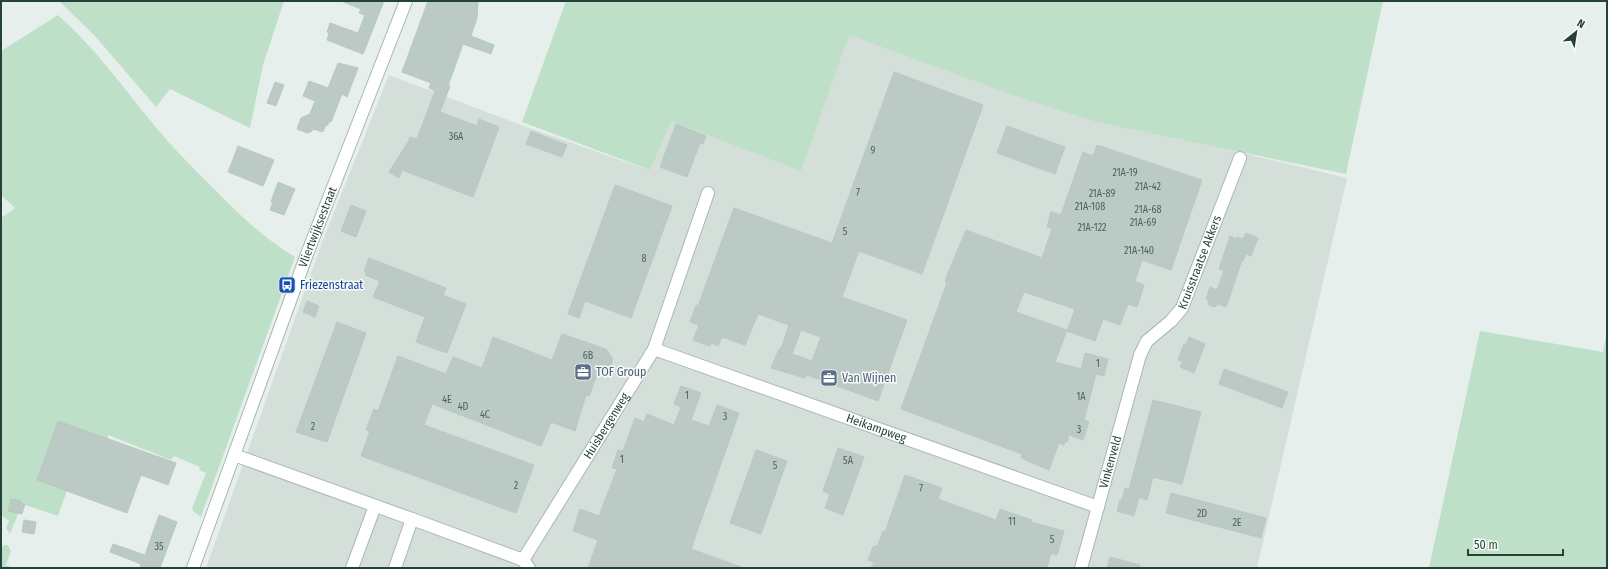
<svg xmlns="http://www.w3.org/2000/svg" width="1608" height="569" font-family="'Fira Sans Condensed',sans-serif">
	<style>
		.built { fill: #d4dfda }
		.green { fill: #bfe0c8 }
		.building { fill: #bbcac4; stroke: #b8c9c2; fill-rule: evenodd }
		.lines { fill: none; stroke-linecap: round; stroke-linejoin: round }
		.minor-casing { stroke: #a8b8b2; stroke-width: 14 }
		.minor { stroke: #fff; stroke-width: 12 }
		.labels { text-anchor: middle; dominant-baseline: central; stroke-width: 3; stroke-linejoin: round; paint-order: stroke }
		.number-label { font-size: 10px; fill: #4a645c }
		.street-label { font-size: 12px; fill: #24423a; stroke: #f7fbf9 }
		.transit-label { font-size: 12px; fill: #164399; stroke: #f7fbf9; text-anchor: start }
		.service-label { font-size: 12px; fill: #4e5e75; stroke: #f7fbf9; text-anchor: start }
	</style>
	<rect width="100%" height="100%" fill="#e6efeb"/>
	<polygon class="built" points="848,31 1080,114 1347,178 1257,568 206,568 323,240 389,75 524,126 643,168 675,113"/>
	<g class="green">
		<polygon points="59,1 284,1 263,65 250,128 170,89 156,107 95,36"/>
		<polygon points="566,1 1383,1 1346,174 1097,122 1016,96 849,35 801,171 671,121 650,170 522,122"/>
		<path d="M58,15C95,48 123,87 154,125C172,147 192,167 212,187C240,215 261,236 295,257L201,517L194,512L192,508L206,473L199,470L200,467L174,456L171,460L108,435L106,448L79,457L58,516L22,504L10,534L6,528L9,521L1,515V218L15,208L1,195V51Z"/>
		<polygon points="1480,331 1603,352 1607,332 1607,568 1429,568"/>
		<polygon points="4,545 8,545 11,551 6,565 13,568 1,568 1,549"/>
	</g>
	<g class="building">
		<polygon points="341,1 384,1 363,54 327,40 329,33 327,32 330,23 358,33 365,15 359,13 361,9"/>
		<polygon points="428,1 478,1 477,18 471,36 494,45 491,54 463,44 448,86 450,86 440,112 477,126 479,119 499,127 473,197 402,170 399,178 389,172 408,142 410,137 417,139 435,91 429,88 431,83 402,72"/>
		<polygon points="338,63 358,68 347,97 342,94 331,122 329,121 328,125 326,125 323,132 313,129 312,131 307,133 297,129 301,118 310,114 315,101 303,96 309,81 328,88"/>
		<path d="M894,72L983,105L922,274L859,251L842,297L907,320L878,401L807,375L805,378L771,368L779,349H781L789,325L758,314L745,345L722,337L718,346L711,343L710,346L693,340L699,325L690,322L696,305L698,306L734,208L832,243ZM801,330L821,337L812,361L792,354Z"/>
		<polygon points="275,82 284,85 276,106 267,103"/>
		<polygon points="676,124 706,136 703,144 700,143 687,177 660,167"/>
		<polygon points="1007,126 1065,147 1055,174 997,153"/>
		<polygon points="531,131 567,145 562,157 526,144"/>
		<polygon points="1097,145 1202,180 1171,270 1142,260 1135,281 1144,285 1137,307 1128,304 1120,325 1103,319 1095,341 1067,331 1075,309 1024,292 1016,312 1067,330 1055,362 1081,369 1085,353 1108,359 1104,376 1096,374 1084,420 1089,422 1083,440 1069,435 1067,442 1065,441 1064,445 1059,443 1049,470 1021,458 1022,454 901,409 947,283 945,282 948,273 966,230 1042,258 1052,229 1047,227 1051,212 1061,215 1083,152 1093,156"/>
		<polygon points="238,146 274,160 263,186 228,172"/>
		<polygon points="278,182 295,189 284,215 270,210 273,202 271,202"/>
		<polygon points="615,185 672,206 631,318 585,301 579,318 568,314"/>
		<polygon points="351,205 366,211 356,237 341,231"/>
		<polygon points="1246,233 1258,238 1251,256 1246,254 1243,261 1242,260 1226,307 1218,304 1215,307 1209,305 1208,300 1206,299 1210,287 1217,290 1224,271 1219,269 1230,236 1236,239 1237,237 1243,239"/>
		<polygon points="369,258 446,288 443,295 466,304 447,353 416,342 425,317 373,297 380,281 365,275 366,272 364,271"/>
		<polygon points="307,301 319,306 315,317 303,312"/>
		<polygon points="337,322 366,333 327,442 296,432"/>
		<polygon points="562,334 606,349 612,358 612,363 609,367 599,370 589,396 586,395 575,431 551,422 541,446 432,404 424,425 534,465 516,513 361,456 370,431 366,430 374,409 378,411 398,356 446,374 453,357 482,368 493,337 552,360"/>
		<polygon points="1189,337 1205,344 1194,373 1180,367 1183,362 1178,360 1184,344 1186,345"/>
		<polygon points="1224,369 1288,392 1282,408 1219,384"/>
		<polygon points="681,386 701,393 691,420 709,426 717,405 739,413 691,549 741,567 741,568 588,568 598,540 573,531 580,509 599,516 617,469 612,468 618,450 623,451 635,418 644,422 647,414 674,425 681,407 674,404"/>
		<polygon points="1153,400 1201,412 1182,484 1153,477 1147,500 1139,497 1134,516 1117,511 1120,500 1122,500 1125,488 1129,489"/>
		<polygon points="58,421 176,463 168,485 141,475 127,513 37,480"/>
		<polygon points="838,448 864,457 843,515 825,508 830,494 823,491"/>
		<polygon points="756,450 787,461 761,534 730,523"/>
		<polygon points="905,475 942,488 938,499 996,520 1000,509 1032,520 1031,522 1064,531 1057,555 1051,553 1047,568 871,568 874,562 868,560 873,547 878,545 883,531 885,532"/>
		<polygon points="1171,493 1266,518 1261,538 1166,513"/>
		<polygon points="11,499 21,501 21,503 25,504 22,514 8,511"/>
		<polygon points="159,515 177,522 160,568 140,568 141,564 110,552 113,544 145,555"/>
		<polygon points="24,520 36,522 34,534 22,532"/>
		<polygon points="1110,557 1140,565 1139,568 1107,568"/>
	</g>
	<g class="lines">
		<defs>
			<g id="minor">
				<path id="s1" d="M654,349L1098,507"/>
				<polyline points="234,455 412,519 523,560 529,568"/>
				<path id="s2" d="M523,560L654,349L708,193"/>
				<path id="s3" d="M193,568L307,254L406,1"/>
				<polyline points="352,568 375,506"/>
				<polyline points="395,568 412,519"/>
				<path id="s4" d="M1081,568L1140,355L1147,341L1171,321L1182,308L1240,158"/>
			</g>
		</defs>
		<use href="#minor" class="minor-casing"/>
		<use href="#minor" class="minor"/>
	</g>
	<defs>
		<symbol id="bus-square" viewBox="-11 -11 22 22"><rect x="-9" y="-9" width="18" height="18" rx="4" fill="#1a4fb4" stroke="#f7fbf9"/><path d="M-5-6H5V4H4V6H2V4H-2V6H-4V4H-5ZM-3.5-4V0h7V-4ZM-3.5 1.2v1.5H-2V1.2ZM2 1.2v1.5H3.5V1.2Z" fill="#fff"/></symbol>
		<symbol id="office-square" viewBox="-11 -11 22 22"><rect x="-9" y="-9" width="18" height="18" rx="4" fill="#5c6f8a" stroke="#f7fbf9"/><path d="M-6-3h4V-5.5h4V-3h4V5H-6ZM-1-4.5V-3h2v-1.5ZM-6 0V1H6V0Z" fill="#fff"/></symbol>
	</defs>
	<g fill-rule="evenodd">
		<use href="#bus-square" x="277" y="275" width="20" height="20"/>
		<use href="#office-square" x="573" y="362" width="20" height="20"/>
		<use href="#office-square" x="819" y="368" width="20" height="20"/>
	</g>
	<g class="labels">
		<g class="number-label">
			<text x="456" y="137">36A</text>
			<text x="873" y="151">9</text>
			<text x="1125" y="173">21A-19</text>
			<text x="1148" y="187">21A-42</text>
			<text x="858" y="193">7</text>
			<text x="1102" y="194">21A-89</text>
			<text x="1090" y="207">21A-108</text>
			<text x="1148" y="210">21A-68</text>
			<text x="1143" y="223">21A-69</text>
			<text x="1092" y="228">21A-122</text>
			<text x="845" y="232">5</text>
			<text x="1139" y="251">21A-140</text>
			<text x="644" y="259">8</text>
			<text x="588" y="356">6B</text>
			<text x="1098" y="364">1</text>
			<text x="687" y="396">1</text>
			<text x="1081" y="397">1A</text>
			<text x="447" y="400">4E</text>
			<text x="463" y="407">4D</text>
			<text x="485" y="415">4C</text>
			<text x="725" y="417">3</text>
			<text x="313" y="427">2</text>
			<text x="1079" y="430">3</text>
			<text x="622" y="460">1</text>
			<text x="848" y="461">5A</text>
			<text x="775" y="466">5</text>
			<text x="516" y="486">2</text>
			<text x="921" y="489">7</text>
			<text x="1202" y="514">2D</text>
			<text x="1012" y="522">11</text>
			<text x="1237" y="523">2E</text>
			<text x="1052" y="540">5</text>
			<text x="159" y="547">35</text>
		</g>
		<g class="street-label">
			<text stroke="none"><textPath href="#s3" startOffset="363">Vliertwijksestraat</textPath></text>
			<text stroke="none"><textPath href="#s4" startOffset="334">Kruisstraatse Akkers</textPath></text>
			<text stroke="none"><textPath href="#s2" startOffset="158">Huisbergenweg</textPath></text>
			<text stroke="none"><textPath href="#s1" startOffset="236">Heikampweg</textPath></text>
			<text stroke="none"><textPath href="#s4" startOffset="110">Vinkenveld</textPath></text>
		</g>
		<g class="transit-label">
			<text x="300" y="285">Friezenstraat</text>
		</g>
		<g class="service-label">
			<text x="596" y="372">TOF Group</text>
			<text x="842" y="378">Van Wijnen</text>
		</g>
	</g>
	<rect width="1608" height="569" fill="none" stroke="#24423a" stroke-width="4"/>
	<g transform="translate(1576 32) rotate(30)" stroke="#f7fbf9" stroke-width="3" paint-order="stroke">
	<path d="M0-3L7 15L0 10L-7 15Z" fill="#24423a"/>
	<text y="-6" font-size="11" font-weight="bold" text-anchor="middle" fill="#24423a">N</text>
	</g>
	<path d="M1468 549v6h95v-6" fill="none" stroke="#24423a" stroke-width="2"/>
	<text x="1474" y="549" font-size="12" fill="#24423a" stroke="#f7fbf9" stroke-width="3" paint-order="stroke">50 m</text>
</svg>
